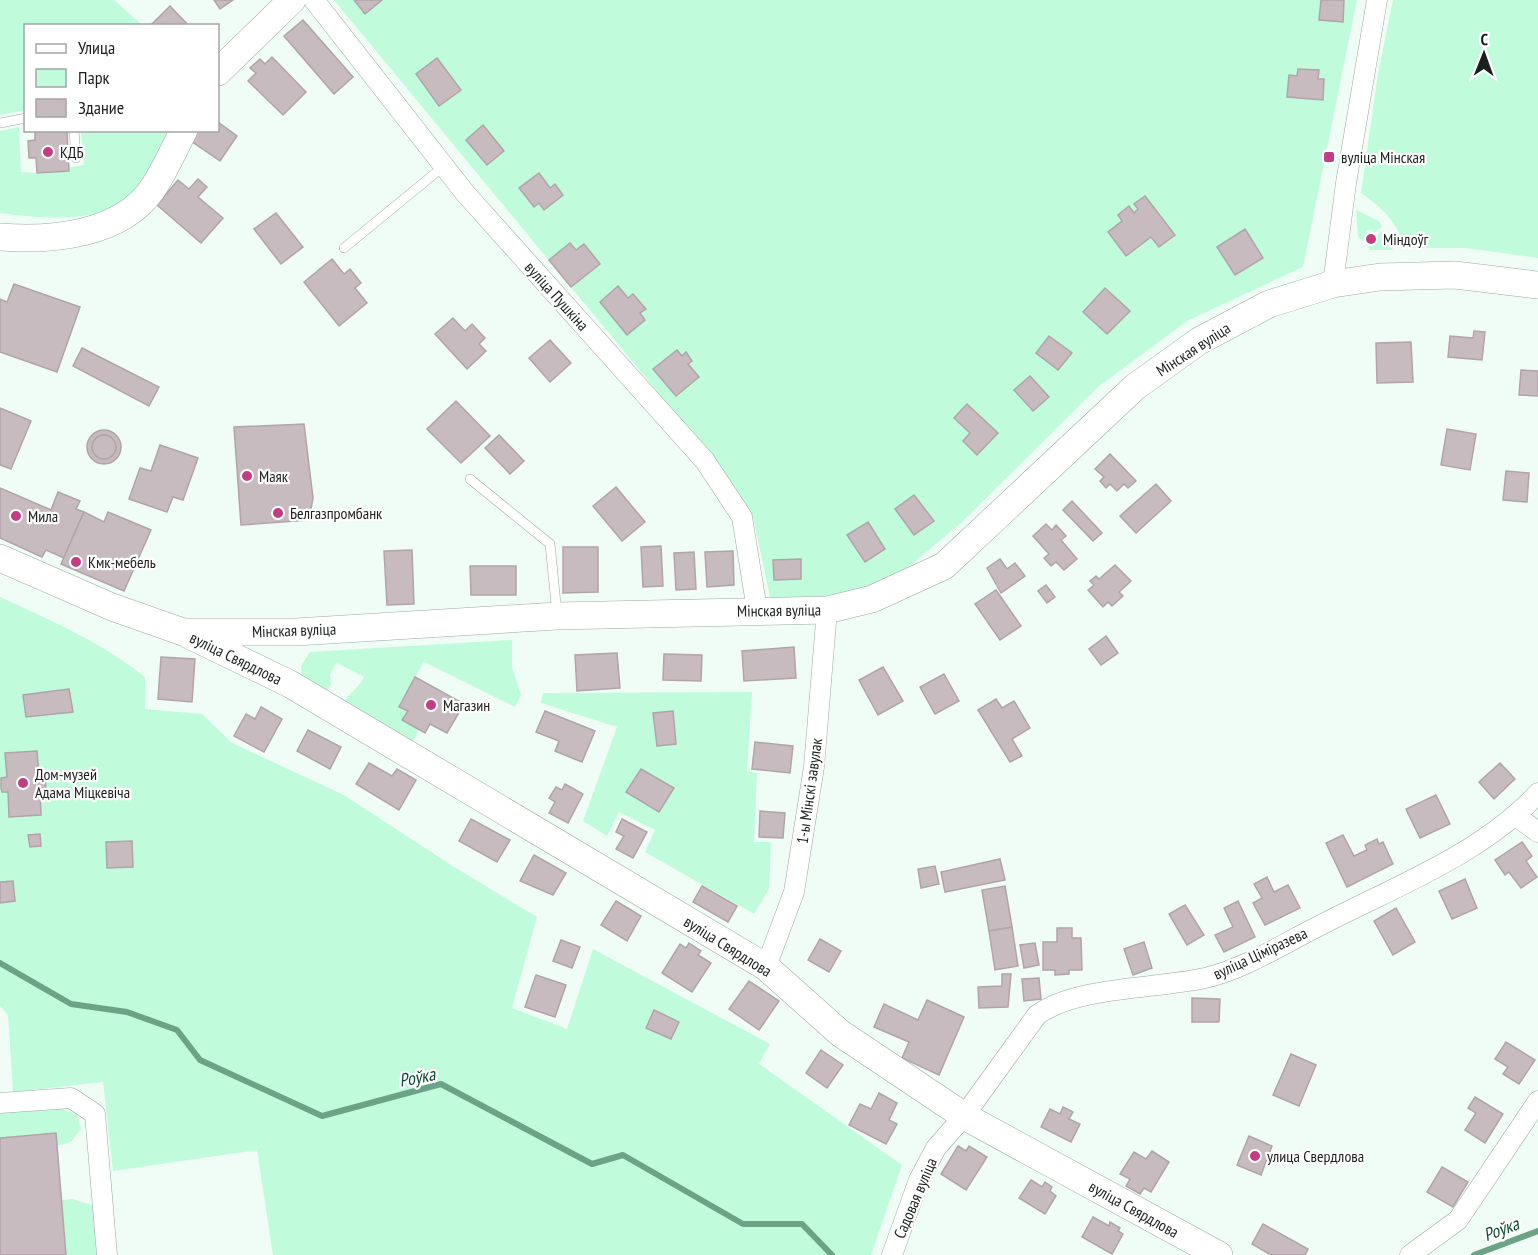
<svg xmlns="http://www.w3.org/2000/svg" width="1538" height="1255" font-family="'PT Sans Narrow',sans-serif">
	<style>
		.green { fill: #c0fbdb }
		.lines { fill: none; stroke-linecap: round; stroke-linejoin: round }
		.stream { stroke: #6ca286; stroke-width: 6 }
		.building { fill: #c8bbc0; stroke: #b1a4a9; stroke-width: 1.5 }
		.lane-casing { stroke: #9ca8a1; stroke-width: 10 }
		.street-casing { stroke: #9ca8a1; stroke-width: 21 }
		.secondary-casing { stroke: #9ca8a1; stroke-width: 28 }
		.lane { stroke: #fff; stroke-width: 9 }
		.street { stroke: #fff; stroke-width: 20 }
		.secondary { stroke: #fff; stroke-width: 27 }
		.poi-dot { fill: #c13e85; stroke: #fff; stroke-width: 2 }
		.labels { text-anchor: middle; dominant-baseline: central; stroke-width: 4.5; stroke-linejoin: round; paint-order: stroke }
		.poi-label { font-size: 16px; fill: #1b1f1d; stroke: #fff; text-anchor: start }
		.street-label { font-size: 16px; fill: #1b1f1d; stroke: #fff }
		.water-label { font-size: 18px; font-style: italic; fill: #0b4930; stroke: #fff }
	</style>
	<rect width="100%" height="100%" fill="#f0fdf6"/>
	<g class="green">
		<polygon points="0,0 114,0 142,25 26,26 25,110 0,115"/>
		<polygon points="334,0 1357,0 1303,267 1187,321 1098,387 961,523 899,575 854,593 771,601 753,517 713,459"/>
		<path d="M1393,0H1538V258L1466,248H1405C1397,222 1383,208 1361,193L1378,74Z"/>
		<path d="M19,127L21,172L37,173L84,165L81,131H172C164,147 157,171 145,185C111,226 47,219 0,213V131Z"/>
		<polygon points="1356,210 1379,221 1382,227 1374,233 1371,229 1367,231 1363,241 1358,237"/>
		<polygon points="1383,231 1393,250 1370,250 1367,244 1378,239 1377,235"/>
		<path d="M0,597C50,620 101,642 145,677V709L202,714L232,743L344,795L451,865L537,917L512,1008L567,1029L593,949L770,1044L759,1064L902,1165L871,1255H273L257,1150L113,1171L103,1082L13,1092L8,1015L0,1006Z"/>
		<path d="M512,640V667L521,695L515,707L424,662L399,706L408,711L403,720L419,730L412,743L345,701C351,691 359,688 364,677L337,663L330,674L331,685L326,691L302,675L301,666L310,652Z"/>
		<polygon points="752,692 747,771 757,773 754,842 771,842 769,889 754,914 645,852 655,830 619,812 607,836 583,821 617,727 541,703 543,693"/>
		<polygon points="56,1107 77,1114 81,1129 71,1142 57,1146 55,1133 0,1138 0,1111"/>
		<polygon points="72,1199 92,1205 95,1212 99,1255 66,1255 62,1200"/>
	</g>
	<g class="lines">
		<g class="stream">
			<polyline points="0,963 71,1004 127,1012 177,1030 200,1060 322,1116 441,1084 592,1164 623,1155 743,1224 802,1224 832,1255"/>
			<polyline points="1474,1255 1538,1231"/>
		</g>
	</g>
	<g class="building">
		<polygon points="214,0 233,0 220,9"/>
		<polygon points="354,0 382,0 365,14"/>
		<polygon points="1321,0 1344,0 1343,22 1319,20"/>
		<polygon points="170,6 189,26 150,26"/>
		<polygon points="303,20 353,77 334,94 284,36"/>
		<polygon points="272,57 306,92 283,115 248,81 256,73 250,68 260,59 265,64"/>
		<polygon points="437,58 461,90 439,106 416,74"/>
		<polygon points="1298,69 1319,70 1318,79 1324,79 1323,100 1287,97 1289,75 1297,76"/>
		<polygon points="218,122 237,136 220,161 191,141 198,130 218,130"/>
		<polygon points="483,125 504,151 487,165 466,140"/>
		<polygon points="35,130 67,130 69,171 37,173 36,158 29,158 28,141 35,140"/>
		<polygon points="539,173 550,188 555,184 563,195 544,210 539,203 534,207 519,188"/>
		<polygon points="198,179 207,187 198,197 223,218 201,243 157,205 178,180 189,189"/>
		<polygon points="1145,196 1175,235 1159,247 1151,237 1126,256 1108,232 1122,221 1118,215 1129,206 1134,213 1138,209 1134,204"/>
		<polygon points="276,213 303,247 281,264 254,229"/>
		<polygon points="1245,229 1263,258 1235,275 1217,247"/>
		<polygon points="570,243 576,250 584,244 600,264 571,287 549,260"/>
		<polygon points="332,259 344,274 350,269 361,283 355,288 367,303 339,326 304,282"/>
		<polygon points="14,284 80,307 57,372 0,352 0,299 7,302"/>
		<polygon points="618,286 628,298 633,294 646,309 640,313 645,320 627,335 600,302"/>
		<polygon points="1105,288 1130,311 1107,334 1083,312"/>
		<polygon points="453,318 465,331 472,324 485,338 479,344 486,351 467,369 435,334"/>
		<polygon points="1474,331 1485,332 1482,360 1448,357 1450,336 1473,338"/>
		<polygon points="1049,336 1072,353 1058,370 1036,353"/>
		<polygon points="550,340 571,363 550,382 529,358"/>
		<polygon points="1411,342 1413,382 1377,383 1376,343"/>
		<polygon points="82,348 159,387 149,406 73,366"/>
		<polygon points="677,350 682,356 686,352 692,361 688,364 699,377 676,396 653,369"/>
		<polygon points="1521,370 1538,371 1538,396 1519,395"/>
		<polygon points="1030,376 1049,397 1033,411 1014,390"/>
		<polygon points="456,401 490,436 461,463 427,429"/>
		<polygon points="967,404 998,433 977,455 963,441 970,433 954,418"/>
		<polygon points="0,408 31,421 11,469 0,465"/>
		<polygon points="304,424 313,498 309,520 241,525 234,427"/>
		<polygon points="1447,429 1476,434 1470,470 1441,465"/>
		<circle cx="104" cy="447" r="17"/>
		<circle cx="104" cy="447" r="12"/>
		<polygon points="499,435 524,461 510,474 485,448"/>
		<polygon points="160,445 198,458 183,500 173,497 167,512 129,499 140,468 151,471"/>
		<polygon points="1110,454 1136,481 1128,488 1124,484 1117,491 1110,484 1106,488 1100,481 1104,477 1095,469"/>
		<polygon points="1506,471 1529,473 1527,502 1503,500"/>
		<polygon points="1156,484 1171,501 1136,533 1120,516"/>
		<polygon points="616,487 645,522 622,541 593,506"/>
		<polygon points="0,488 51,510 58,492 80,501 76,509 84,512 64,558 46,550 42,557 0,538"/>
		<polygon points="914,495 934,521 914,535 895,509"/>
		<polygon points="1072,501 1102,533 1093,541 1063,510"/>
		<polygon points="84,512 104,522 108,512 151,530 124,591 61,564"/>
		<polygon points="868,522 885,549 865,562 847,535"/>
		<polygon points="1046,524 1052,530 1056,525 1066,536 1061,540 1077,559 1064,570 1056,562 1051,566 1044,558 1049,554 1033,536"/>
		<polygon points="661,546 663,586 643,587 641,547"/>
		<polygon points="563,547 598,547 598,592 563,593"/>
		<polygon points="412,550 414,604 387,605 384,551"/>
		<polygon points="733,551 734,585 707,587 705,552"/>
		<polygon points="694,552 696,589 676,590 674,553"/>
		<polygon points="801,559 801,579 774,580 773,560"/>
		<polygon points="1000,559 1007,569 1015,563 1025,576 1001,593 987,568"/>
		<polygon points="1115,565 1131,581 1119,592 1123,596 1112,606 1108,602 1103,607 1088,590 1094,585 1090,581 1096,576 1099,579"/>
		<polygon points="470,566 516,566 516,595 471,595"/>
		<polygon points="1046,585 1055,597 1047,603 1038,591"/>
		<polygon points="996,590 1021,626 1000,640 975,604"/>
		<polygon points="1106,636 1118,653 1101,665 1089,649"/>
		<polygon points="794,647 796,678 744,681 742,651"/>
		<polygon points="617,653 620,688 577,691 575,655"/>
		<polygon points="664,654 702,655 701,681 663,680"/>
		<polygon points="161,657 195,659 192,702 158,699"/>
		<polygon points="883,667 903,701 878,715 859,680"/>
		<polygon points="944,674 959,701 935,714 920,687"/>
		<polygon points="415,677 464,704 447,733 430,724 425,733 402,720 408,711 399,707"/>
		<polygon points="69,689 73,712 26,717 23,695"/>
		<polygon points="996,699 1002,708 1014,701 1030,728 1012,739 1022,756 1010,762 978,710"/>
		<polygon points="261,707 282,719 264,752 234,736 246,714 255,719"/>
		<polygon points="545,711 595,731 582,762 555,751 559,741 536,732"/>
		<polygon points="673,711 676,744 657,746 653,713"/>
		<polygon points="308,730 341,747 330,769 297,751"/>
		<polygon points="755,742 793,746 790,773 752,769"/>
		<polygon points="37,751 39,775 45,775 46,790 40,790 41,815 9,817 8,792 2,792 1,788 1,778 7,777 5,753"/>
		<polygon points="369,763 392,776 397,769 416,780 399,810 356,784"/>
		<polygon points="1500,763 1515,779 1494,799 1479,782"/>
		<polygon points="641,769 674,788 659,812 626,792"/>
		<polygon points="565,784 583,794 568,823 549,813 555,802 549,798 556,787 562,790"/>
		<polygon points="1436,795 1450,824 1420,838 1406,809"/>
		<polygon points="760,811 785,813 783,838 759,837"/>
		<polygon points="471,819 510,840 497,862 459,841"/>
		<polygon points="622,819 647,832 633,858 616,849 624,836 616,832"/>
		<polygon points="40,834 41,846 30,847 28,835"/>
		<polygon points="1343,835 1354,856 1367,850 1365,845 1377,839 1379,844 1383,842 1393,864 1347,887 1326,843"/>
		<polygon points="132,841 133,867 107,868 106,842"/>
		<polygon points="1522,842 1532,856 1526,861 1537,877 1521,888 1509,872 1505,875 1495,860"/>
		<polygon points="534,855 566,873 553,895 520,881"/>
		<polygon points="1000,859 1005,880 945,892 941,872"/>
		<polygon points="935,866 939,884 921,888 918,869"/>
		<polygon points="1267,877 1274,892 1288,885 1300,908 1265,925 1253,903 1262,898 1254,884"/>
		<polygon points="1465,879 1477,908 1452,919 1439,891"/>
		<polygon points="13,881 15,901 0,903 0,882"/>
		<polygon points="702,886 737,906 728,922 693,902"/>
		<polygon points="1005,886 1012,927 989,931 982,890"/>
		<polygon points="616,901 641,916 627,941 601,925"/>
		<polygon points="1238,901 1255,937 1224,952 1215,935 1233,927 1224,908"/>
		<polygon points="1185,905 1204,935 1187,945 1169,914"/>
		<polygon points="1396,908 1415,942 1393,955 1374,921"/>
		<polygon points="1012,927 1018,966 995,970 989,931"/>
		<polygon points="1057,928 1072,928 1072,938 1081,938 1082,970 1069,970 1069,974 1055,975 1055,970 1043,970 1043,942 1057,942"/>
		<polygon points="820,939 841,951 829,972 808,960"/>
		<polygon points="561,940 580,947 572,968 553,961"/>
		<polygon points="1144,942 1152,968 1133,975 1124,949"/>
		<polygon points="689,943 701,951 698,955 711,963 692,992 662,973 680,944 686,948"/>
		<polygon points="1035,943 1039,965 1024,968 1020,945"/>
		<polygon points="1002,974 1011,974 1008,1007 979,1008 978,987 1002,986"/>
		<polygon points="536,975 566,985 555,1017 525,1007"/>
		<polygon points="1039,978 1041,999 1024,1001 1022,979"/>
		<polygon points="749,981 779,1001 759,1030 729,1009"/>
		<polygon points="1192,998 1220,999 1219,1022 1192,1022"/>
		<polygon points="927,1000 964,1017 939,1075 902,1058 909,1042 874,1027 884,1004 918,1020"/>
		<polygon points="654,1010 679,1022 671,1039 646,1028"/>
		<polygon points="1506,1042 1535,1060 1519,1084 1503,1074 1508,1067 1495,1059"/>
		<polygon points="821,1050 843,1065 827,1088 806,1073"/>
		<polygon points="1291,1054 1316,1065 1299,1106 1273,1095"/>
		<polygon points="879,1093 897,1103 889,1120 897,1124 886,1144 849,1125 860,1104 871,1109"/>
		<polygon points="1475,1097 1503,1114 1485,1143 1465,1130 1476,1113 1468,1108"/>
		<polygon points="1063,1107 1073,1112 1069,1119 1080,1124 1071,1142 1041,1127 1050,1109 1060,1114"/>
		<polygon points="56,1133 66,1255 0,1255 0,1138"/>
		<polygon points="1249,1136 1272,1146 1261,1175 1237,1165"/>
		<polygon points="958,1146 966,1151 969,1146 987,1157 966,1190 941,1174"/>
		<polygon points="1152,1151 1169,1162 1151,1192 1144,1188 1140,1194 1126,1186 1130,1179 1120,1174 1134,1152 1146,1159"/>
		<polygon points="1442,1167 1468,1182 1453,1207 1427,1192"/>
		<polygon points="1031,1180 1042,1187 1045,1182 1052,1187 1050,1191 1056,1196 1045,1214 1019,1198"/>
		<polygon points="1093,1217 1109,1226 1110,1222 1120,1228 1118,1231 1123,1234 1112,1254 1082,1237"/>
		<polygon points="1263,1224 1308,1249 1305,1255 1271,1255 1252,1244"/>
	</g>
	<g class="lines">
		<defs>
			<g id="lane">
				<polyline points="0,123 26,118"/>
				<polyline points="74,130 76,158"/>
				<polyline points="344,248 444,166"/>
				<polyline points="470,479 550,544 557,614"/>
			</g>
			<g id="street">
				<polyline points="314,0 465,193 705,461 742,517 757,610"/>
				<polyline points="1333,284 1346,183 1377,0"/>
				<polyline points="1517,817 1538,832"/>
				<polyline points="766,967 794,892 814,767 827,610"/>
				<polyline points="0,1103 71,1098 95,1114 107,1255"/>
				<path d="M892,1255L919,1180L936,1148L964,1116L1037,1015C1077,986 1156,989 1205,978C1245,969 1284,943 1321,925C1394,887 1482,854 1538,793"/>
				<polyline points="1410,1255 1458,1220 1538,1101"/>
			</g>
			<g id="secondary">
				<polyline points="218,72 292,0"/>
				<path d="M0,237C51,241 122,235 153,188C165,170 174,149 184,130"/>
				<polyline points="0,558 112,607 183,632 296,632 557,616 827,610 872,599 944,566 1135,387 1199,341 1269,304 1333,284 1380,277 1455,275 1538,285"/>
				<polyline points="189,635 290,684 766,967 840,1033 964,1116 1219,1255"/>
			</g>
		</defs>
		<use href="#lane" class="lane-casing"/>
		<use href="#street" class="street-casing"/>
		<use href="#secondary" class="secondary-casing"/>
		<use href="#lane" class="lane"/>
		<use href="#street" class="street"/>
		<use href="#secondary" class="secondary"/>
	</g>
	<g class="poi-dot">
		<circle cx="48" cy="152" r="6"/>
		<rect x="1323" y="151" width="12" height="12" rx="3"/>
		<circle cx="1371" cy="239" r="6"/>
		<circle cx="247" cy="476" r="6"/>
		<circle cx="278" cy="513" r="6"/>
		<circle cx="16" cy="516" r="6"/>
		<circle cx="76" cy="562" r="6"/>
		<circle cx="431" cy="705" r="6"/>
		<circle cx="23" cy="783" r="6"/>
		<circle cx="1255" cy="1156" r="6"/>
	</g>
	<g class="labels">
		<g class="poi-label">
			<text x="60" y="152">КДБ</text>
			<text x="1341" y="157">вуліца Мінская</text>
			<text x="1383" y="239">Міндоўг</text>
			<text x="259" y="476">Маяк</text>
			<text x="290" y="513">Белгазпромбанк</text>
			<text x="28" y="516">Мила</text>
			<text x="88" y="562">Кмк-мебель</text>
			<text x="443" y="705">Магазин</text>
			<text x="35" y="774">Дом-музей<tspan x="35" dy="18">Адама Міцкевіча</tspan></text>
			<text x="1267" y="1156">улица Свердлова</text>
		</g>
		<g class="street-label">
			<text transform="translate(557 296) rotate(48)">вуліца Пушкіна</text>
			<text transform="translate(1193 349) rotate(-33)">Мінская вуліца</text>
			<text transform="translate(779 610) rotate(-1)">Мінская вуліца</text>
			<text transform="translate(294 630) rotate(-2)">Мінская вуліца</text>
			<text transform="translate(236 658) rotate(26)">вуліца Свярдлова</text>
			<text transform="translate(809 791) rotate(-82)">1-ы Мінскі завулак</text>
			<text transform="translate(728 946) rotate(32)">вуліца Свярдлова</text>
			<text transform="translate(1260 953) rotate(-25)">вуліца Ціміразева</text>
			<text transform="translate(915 1198) rotate(-67)">Садовая вуліца</text>
			<text transform="translate(1134 1209) rotate(29)">вуліца Свярдлова</text>
		</g>
		<g class="water-label">
			<text transform="translate(417 1077) rotate(-11)">Роўка</text>
			<text transform="translate(1501 1229) rotate(-21)">Роўка</text>
		</g>
	</g>
	<rect x="24" y="24" width="195" height="108" fill="#ffffff" stroke="#a4a5a5" stroke-width="1.5"/>
	<rect x="36" y="44" width="30" height="9" fill="#ffffff" stroke="#a4a5a5" stroke-width="1.5"/>
	<text x="78" y="54" font-size="18" fill="#1b1f1d">Улица</text>
	<rect x="36" y="69" width="30" height="18" fill="#c0fbdb" stroke="#a4a5a5" stroke-width="1.5"/>
	<text x="78" y="84" font-size="18" fill="#1b1f1d">Парк</text>
	<rect x="36" y="99" width="30" height="18" fill="#c8bbc0" stroke="#a4a5a5" stroke-width="1.5"/>
	<text x="78" y="114" font-size="18" fill="#1b1f1d">Здание</text>
	<g transform="translate(1484 54) rotate(1)" stroke="#ffffff" stroke-width="4.5" paint-order="stroke">
	<path d="M0-4.5L10 22L0 15L-10 22Z" fill="#1b1f1d"/>
	<text y="-9" font-size="16" font-weight="bold" text-anchor="middle" fill="#1b1f1d">С</text>
	</g>
</svg>
